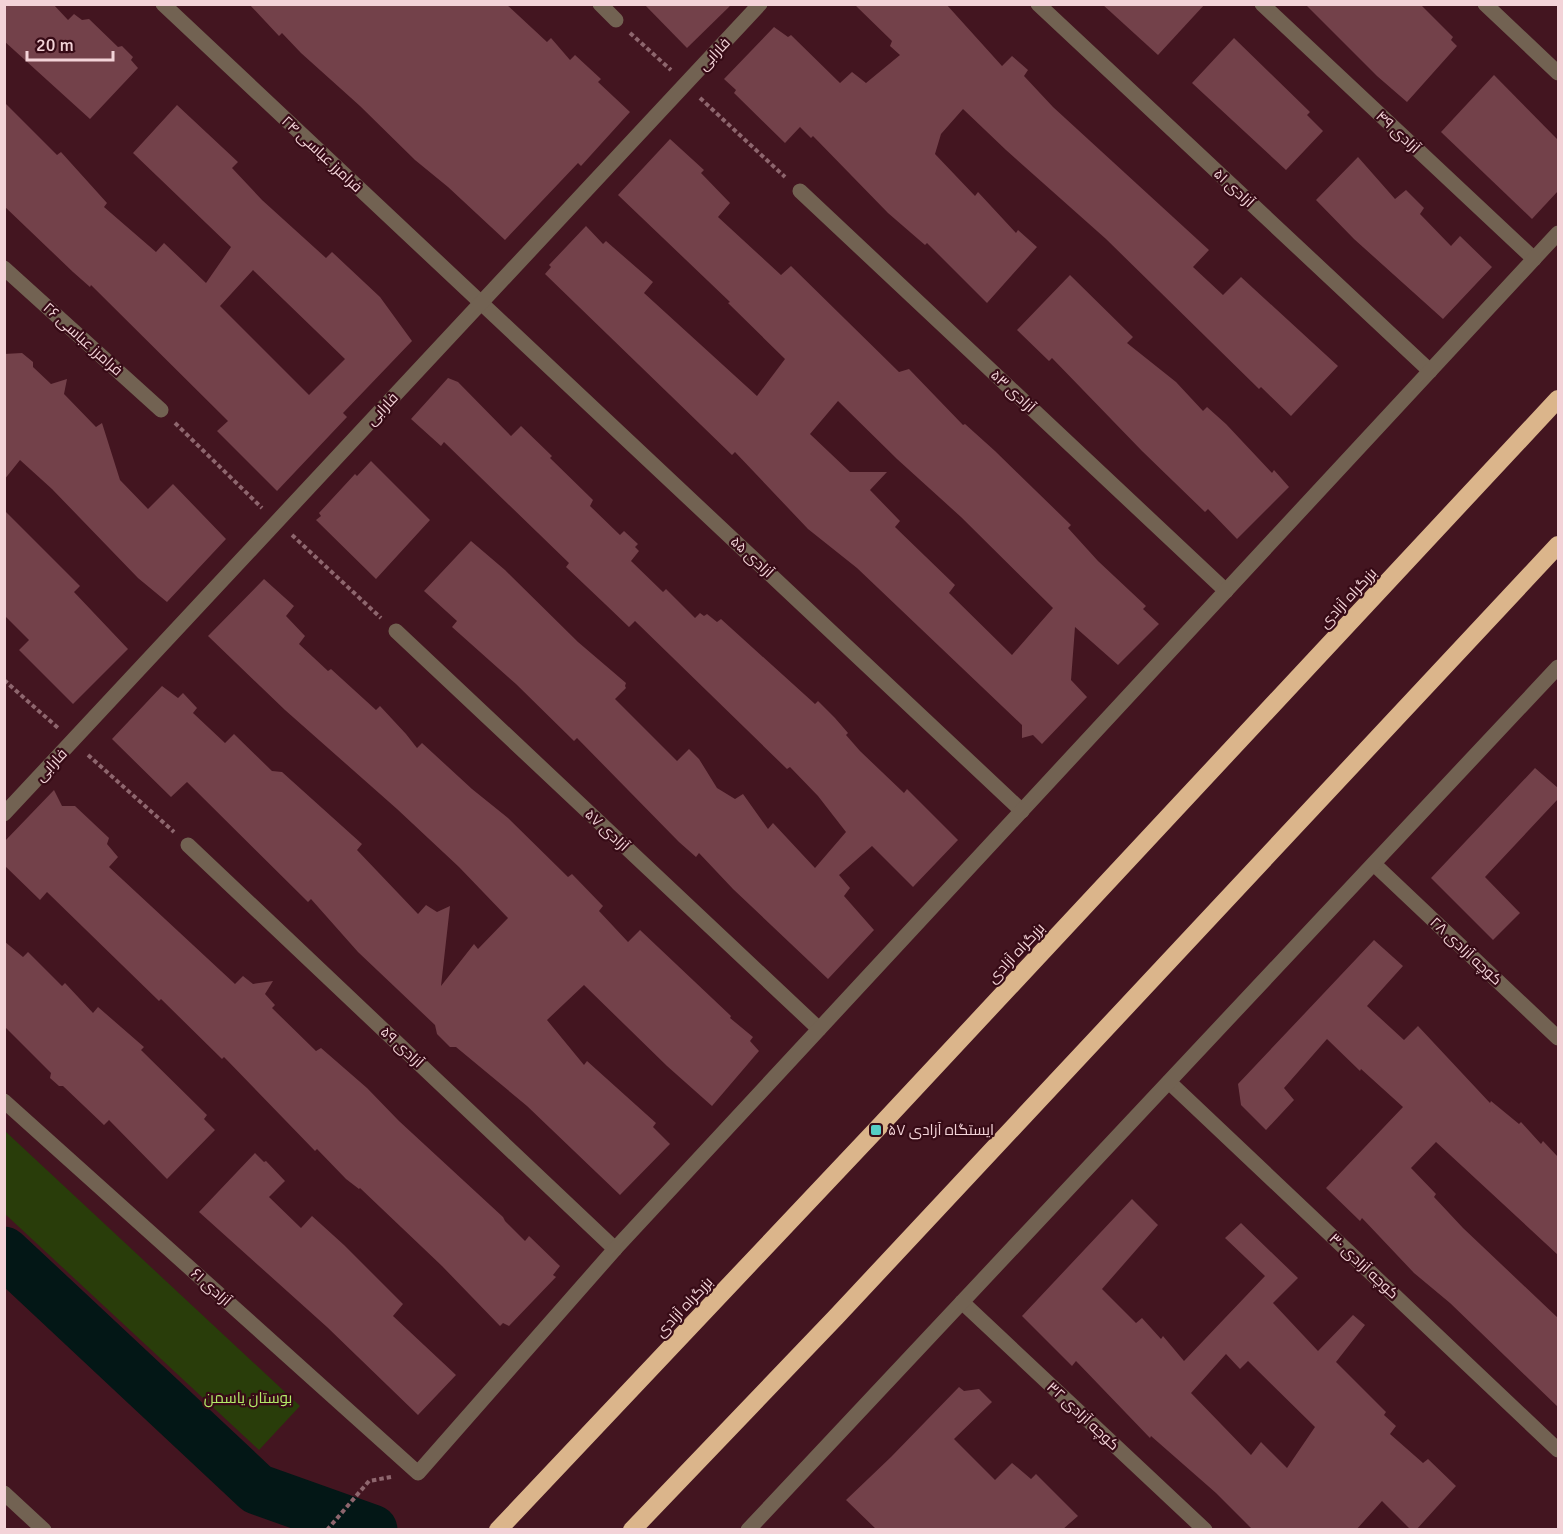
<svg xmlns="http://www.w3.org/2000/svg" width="1563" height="1534" font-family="Signika,Cairo,sans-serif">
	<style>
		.green { fill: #293d0a }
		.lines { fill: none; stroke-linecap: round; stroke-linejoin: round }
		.river { stroke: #031716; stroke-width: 51 }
		.building { fill: #73414a; fill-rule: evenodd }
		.path { stroke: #8e666e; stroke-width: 4; stroke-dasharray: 4.5 3; stroke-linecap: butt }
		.street { stroke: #726252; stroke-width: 15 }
		.highway { stroke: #dbb58b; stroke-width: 18 }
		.poi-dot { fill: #55cec5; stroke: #370b16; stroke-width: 2 }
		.labels { text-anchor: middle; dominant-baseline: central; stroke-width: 4.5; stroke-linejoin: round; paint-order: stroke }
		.street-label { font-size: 15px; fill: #f3d3d8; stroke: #370b16 }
		.poi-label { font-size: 15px; fill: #f3d3d8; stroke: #370b16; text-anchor: start }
		.park-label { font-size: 15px; fill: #b4ec69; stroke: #370b16 }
	</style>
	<rect width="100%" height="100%" fill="#431520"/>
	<polygon class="green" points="5,1131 300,1406 259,1450 5,1214"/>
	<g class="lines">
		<polyline class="river" points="4,1252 257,1489 372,1530"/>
	</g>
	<g class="building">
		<polygon points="4,4 53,4 68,20 74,14 82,20 89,19 118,47 122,46 133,57 131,60 138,68 90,119 4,41"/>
		<polygon points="249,4 506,4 547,42 551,38 570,60 575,55 601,79 598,82 630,112 581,166 578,163 505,240 448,187 415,160 360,106 301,53 282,33 279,36"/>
		<polygon points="644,4 732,4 687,48"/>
		<polygon points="854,4 946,4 1002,66 1012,56 1028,70 1024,76 1053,107 1209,250 1193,267 1223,295 1241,277 1338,366 1291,416 1261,387 1259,389 1106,239 1006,150 963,109 941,134 935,154 975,196 978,192 1016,233 1018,230 1037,247 987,303 927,243 925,245 888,213 813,136 811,138 800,127 785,143 734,93 736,90 724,79 774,27 788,37 791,35 840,83 852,72 866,83 900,55 890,46 892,41"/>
		<polygon points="1102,4 1205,4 1158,55"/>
		<polygon points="1305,4 1420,4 1453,37 1451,40 1457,46 1407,102 1377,76"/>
		<polygon points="1234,38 1310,112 1307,115 1323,131 1286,170 1192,83"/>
		<polygon points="1494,75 1558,140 1558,191 1532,219 1441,132"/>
		<path d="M4,102L57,155L61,152L107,203L104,207L156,252L164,243L206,283L231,247L133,153L177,105L238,162L232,168L262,200L326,258L332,252L380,297L412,341L343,413L347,417L277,491L217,431L228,421L91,285L90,287L73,272L4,206ZM253,270L345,359L309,395L220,306Z"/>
		<path d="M670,139L704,170L701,173L730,203L718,217L781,275L791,266L899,372L909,369L963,425L965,424L995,451L1071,525L1068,528L1098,561L1146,606L1143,609L1159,624L1118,665L1075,627L1071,680L1087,697L1042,744L1033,735L1022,738V725L857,568L808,529L735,452L732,455L545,274L551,267L549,265L586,226L603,244L606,241L653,282L644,293L757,396L785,359L728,303L730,302L618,195ZM838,401L897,459L961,517L1053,608L1012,655L949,593L955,585L895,527L900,521L870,490L887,472H850L810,434Z"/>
		<polygon points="1358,157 1395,199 1406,190 1424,208 1420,214 1451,246 1460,236 1492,267 1443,319 1354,239 1316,200"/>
		<polygon points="1070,275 1133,337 1127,343 1176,382 1203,411 1207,407 1226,424 1272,473 1274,470 1289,487 1237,539 1208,509 1205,512 1142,451 1052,358 1049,361 1017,330"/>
		<polygon points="22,353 33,362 33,367 51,384 67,379 64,394 96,427 102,423 120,480 148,509 173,484 226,539 167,602 138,578 52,489 20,460 4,480 4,354"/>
		<polygon points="448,378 458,382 511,436 521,426 552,456 550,458 593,500 590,506 620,535 624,531 638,544 635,547 639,551 631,561 663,592 666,589 695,618 700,613 704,616 707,614 717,622 721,619 815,704 818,701 835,718 848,733 846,735 860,751 904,793 907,789 958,840 913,887 872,846 839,875 850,888 844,896 874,930 828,979 733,889 699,853 696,857 679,842 577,738 574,741 516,684 452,627 457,621 424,591 471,541 505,570 578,642 626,683 625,686 626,688 615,699 677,761 689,749 699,759 717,788 735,799 743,794 768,829 773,823 815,868 846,832 818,796 790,767 787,769 635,621 629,627 605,604 566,567 569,563 444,442 441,446 411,419"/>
		<polygon points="371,461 430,520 376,579 316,520 321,516 319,513 355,474 357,476"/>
		<polygon points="4,510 80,586 74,592 128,649 73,704 19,650 29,640 4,615"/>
		<polygon points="264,579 294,606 286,616 305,636 299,644 328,671 331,669 376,710 380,706 406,734 417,748 422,743 472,789 508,818 568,877 572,874 603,906 599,911 628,942 640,930 731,1016 730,1018 753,1037 750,1041 759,1051 712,1106 667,1066 584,985 547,1020 584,1065 587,1061 656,1123 653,1127 670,1144 620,1195 527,1106 456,1047 450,1047 437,1034 435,1025 358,952 311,899 308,902 187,782 171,797 112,739 162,686 178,698 183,693 197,708 193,713 225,743 234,734 272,771 282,772 362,844 357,850 418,914 426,905 437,912 450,906 441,986 474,944 478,949 508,918 459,867 397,809 285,710 208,636"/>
		<polygon points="1535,768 1558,788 1558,799 1485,877 1520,913 1493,940 1431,878"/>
		<polygon points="54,790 62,806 75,806 109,838 107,844 118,857 109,867 235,984 243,976 253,984 273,981 265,994 275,1005 272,1008 316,1051 321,1048 367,1088 399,1121 503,1217 505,1221 525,1241 529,1236 560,1266 553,1275 556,1277 509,1326 503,1323 500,1326 442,1266 360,1188 359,1189 346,1179 317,1149 315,1151 224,1057 222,1059 161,999 159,1001 47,892 40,900 4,865 4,842"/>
		<polygon points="1374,940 1403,966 1367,1006 1404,1040 1418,1026 1490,1103 1491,1101 1519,1124 1521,1122 1541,1144 1543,1141 1558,1157 1558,1255 1436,1142 1411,1168 1436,1194 1434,1197 1463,1228 1558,1318 1558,1407 1450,1303 1414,1273 1362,1218 1360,1221 1326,1188 1403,1107 1361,1069 1360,1071 1327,1039 1284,1088 1294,1100 1266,1130 1241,1105 1238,1084"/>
		<polygon points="4,941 23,957 28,952 62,986 65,983 93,1013 98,1007 144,1047 141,1050 207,1115 204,1119 215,1130 167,1179 109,1120 104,1125 63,1086 59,1086 50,1078 51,1073 4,1026"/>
		<polygon points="255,1153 264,1162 266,1161 285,1181 269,1197 301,1228 312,1216 344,1245 403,1304 393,1316 456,1375 418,1415 327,1327 199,1212"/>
		<path d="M1132,1199L1158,1225L1102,1289L1136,1323L1142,1318L1161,1339L1163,1336L1184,1361L1265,1276L1225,1238L1241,1223L1298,1278L1273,1303L1318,1351L1353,1315L1365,1325L1336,1362L1386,1412L1384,1415L1396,1426L1390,1434L1423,1463L1428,1459L1456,1486L1416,1530H1411L1382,1501L1356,1530H1253L1216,1493L1151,1436L1150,1438L1076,1361L1072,1366L1022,1316ZM1226,1354L1240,1369L1248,1361L1315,1427L1287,1468L1261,1442L1251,1455L1191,1393Z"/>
		<polygon points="959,1387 964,1391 979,1389 992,1402 954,1439 995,1480 1012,1463 1031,1479 1036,1474 1078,1516 1062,1530 877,1530 846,1500 891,1457"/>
	</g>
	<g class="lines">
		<g class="path">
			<polyline points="630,33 671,70"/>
			<polyline points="700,98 785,177"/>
			<polyline points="175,423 262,508"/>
			<polyline points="292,535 381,618"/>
			<polyline points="4,680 58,728"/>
			<polyline points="88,755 174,832"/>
			<polyline points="327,1530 369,1481 391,1477"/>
		</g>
		<g class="street">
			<polyline points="163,4 1022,811"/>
			<polyline points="600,4 616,20"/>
			<polyline points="1038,4 1430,371"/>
			<polyline points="1262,4 1534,259"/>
			<polyline points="1485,4 1558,73"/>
			<polyline points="800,191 1226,591"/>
			<polyline points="4,268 161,410"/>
			<polyline points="396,631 819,1029"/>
			<polyline points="4,814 760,4"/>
			<polyline points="188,845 615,1249"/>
			<polyline points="1374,864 1558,1038"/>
			<polyline points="1169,1082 1558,1450"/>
			<polyline points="4,1101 418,1473 615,1249 1558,233"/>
			<polyline points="962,1302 1205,1530"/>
			<polyline points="4,1493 44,1530"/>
			<polyline points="748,1530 1558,667"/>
		</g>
		<g class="highway">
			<polyline points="498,1530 876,1130 1558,399"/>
			<polyline points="632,1530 836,1317 1558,545"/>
		</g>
	</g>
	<rect class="poi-dot" x="870" y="1124" width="12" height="12" rx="3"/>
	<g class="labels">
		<g class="street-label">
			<text transform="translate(714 54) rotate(-47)">فارابی</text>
			<text transform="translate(1398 132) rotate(43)">۴۹ آزادی</text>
			<text transform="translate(322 154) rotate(43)">فرامرز عباسی ۲۴</text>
			<text transform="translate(1234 188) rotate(43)">۵۱ آزادی</text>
			<text transform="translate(83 339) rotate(42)">فرامرز عباسی ۲۶</text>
			<text transform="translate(1013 391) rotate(43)">۵۳ آزادی</text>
			<text transform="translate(382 409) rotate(-47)">فارابی</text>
			<text transform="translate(752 557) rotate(43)">آزادی ۵۵</text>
			<text transform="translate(1348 598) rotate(-47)">بزرگراه آزادی</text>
			<text transform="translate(51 765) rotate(-47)">فارابی</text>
			<text transform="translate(607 830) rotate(43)">آزادی ۵۷</text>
			<text transform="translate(1466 951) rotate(43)">کوچه آزادی ۲۸</text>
			<text transform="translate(1016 953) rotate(-47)">بزرگراه آزادی</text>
			<text transform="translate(402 1047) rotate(43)">آزادی ۵۹</text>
			<text transform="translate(1364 1266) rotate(43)">کوچه آزادی ۳۰</text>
			<text transform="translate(211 1287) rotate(42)">آزادی ۶۱</text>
			<text transform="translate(684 1307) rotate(-47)">بزرگراه آزادی</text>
			<text transform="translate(1083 1416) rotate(43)">کوچه آزادی ۳۲</text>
		</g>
		<g class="poi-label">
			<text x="888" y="1130">ایستگاه آزادی ۵۷</text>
		</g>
		<g class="park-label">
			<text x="248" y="1398">بوستان یاسمن</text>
		</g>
	</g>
	<rect width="1563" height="1534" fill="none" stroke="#f3d3d8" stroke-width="12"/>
	<path d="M27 51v9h86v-9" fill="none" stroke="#f3d3d8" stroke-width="3"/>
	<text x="36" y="51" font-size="18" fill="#f3d3d8" stroke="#370b16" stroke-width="4.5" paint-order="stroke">20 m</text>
</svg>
